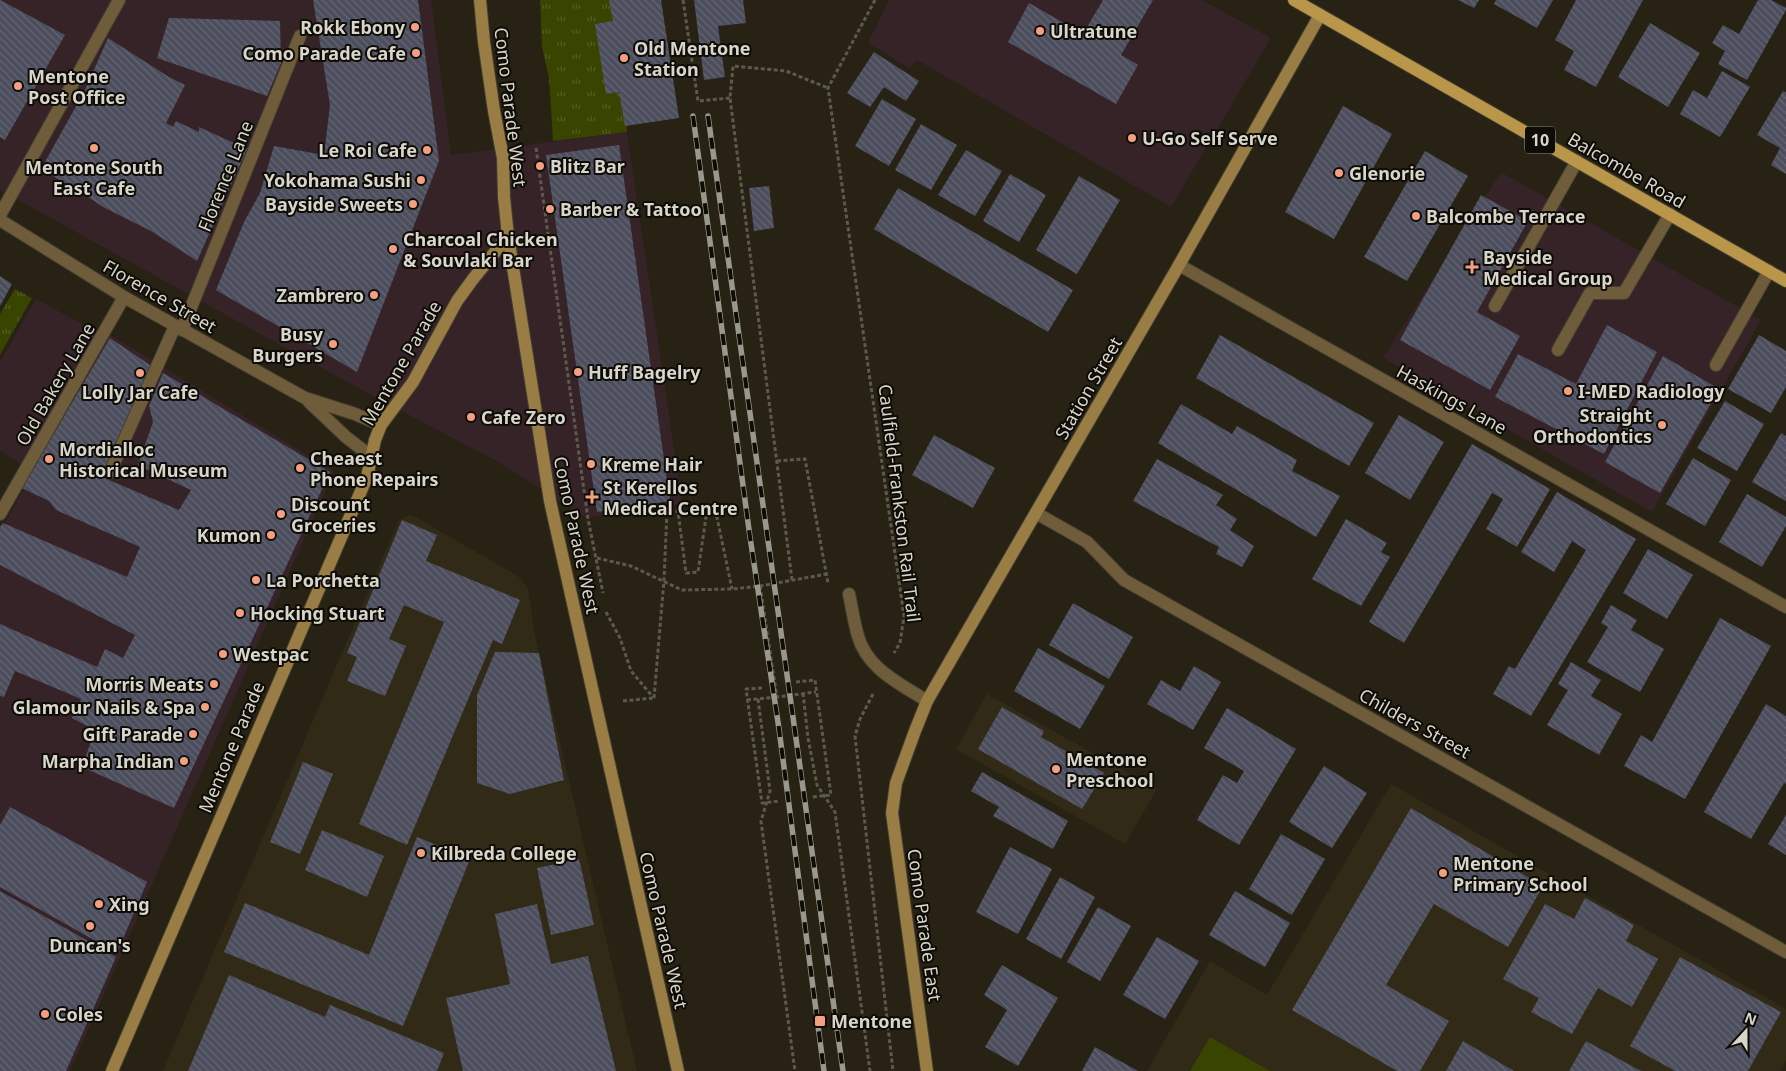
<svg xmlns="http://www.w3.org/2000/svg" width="1786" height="1071" font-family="'Noto Sans',sans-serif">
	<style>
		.commercial { fill: #362328 }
		.built { fill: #312a16 }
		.grass { fill: url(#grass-tufts) }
		.pitch { fill: #384400 }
		.building { fill: url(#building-back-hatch) }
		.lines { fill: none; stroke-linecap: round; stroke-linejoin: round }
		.lane-casing { stroke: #433f30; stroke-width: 14 }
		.street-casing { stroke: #433f30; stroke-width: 14 }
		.secondary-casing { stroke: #433f30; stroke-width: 14 }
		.primary-casing { stroke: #433f30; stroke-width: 14 }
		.path { stroke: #5d594b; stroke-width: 3; stroke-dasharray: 4 2.5; stroke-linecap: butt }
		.lane { stroke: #6e5c3a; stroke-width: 12 }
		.street { stroke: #6e5c3a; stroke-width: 12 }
		.secondary { stroke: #997d44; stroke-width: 12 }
		.primary { stroke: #ba964b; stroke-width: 12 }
		.rail-casing { stroke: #9a978b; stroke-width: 5.5 }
		.rail { stroke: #0e0c06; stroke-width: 4; stroke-dasharray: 11; stroke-linecap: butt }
		.poi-dot { fill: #f3a082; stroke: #0e0c06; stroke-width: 2 }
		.labels { text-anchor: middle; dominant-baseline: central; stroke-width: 4; stroke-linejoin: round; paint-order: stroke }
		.shield { fill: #0e0c06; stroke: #9b9990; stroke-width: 1 }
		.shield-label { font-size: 16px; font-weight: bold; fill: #d8d5cb }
		.poi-label { font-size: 18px; font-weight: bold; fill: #d8d5cb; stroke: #0e0c06; text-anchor: start }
		.street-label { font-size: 18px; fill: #d8d5cb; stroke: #0e0c06 }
	</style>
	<defs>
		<pattern id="grass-tufts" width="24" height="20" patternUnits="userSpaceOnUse" patternTransform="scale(1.25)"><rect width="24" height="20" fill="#384400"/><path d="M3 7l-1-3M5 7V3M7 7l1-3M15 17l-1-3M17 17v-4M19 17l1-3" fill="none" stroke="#545e24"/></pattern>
		<pattern id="building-back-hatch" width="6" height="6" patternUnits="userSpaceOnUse" patternTransform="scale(1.25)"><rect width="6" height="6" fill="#4c4d5d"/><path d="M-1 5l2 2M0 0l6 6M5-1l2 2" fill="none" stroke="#656673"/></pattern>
	</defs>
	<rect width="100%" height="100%" fill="#272213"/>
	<g class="commercial">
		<polygon points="0,0 431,0 451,155 627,132 682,503 586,518 500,463 360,389 0,190"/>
		<polygon points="889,0 1202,0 1271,38 1171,207 917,60 910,69 868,43"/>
		<polygon points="1501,172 1761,320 1652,512 1383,358"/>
		<polygon points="36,299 97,332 21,464 0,451 0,362"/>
		<polygon points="109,334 334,471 70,1071 0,1071 0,532"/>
	</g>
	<g class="built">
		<polygon points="409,515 414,516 518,576 528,588 535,636 637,1071 163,1071 399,520"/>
		<polygon points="987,694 1157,789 1125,844 956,749"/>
		<polygon points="1391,784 1786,1009 1786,1061 1780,1071 1147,1071 1210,961 1267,995"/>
	</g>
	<g class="grass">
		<polygon points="540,0 613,0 624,87 627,132 553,141 549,78 542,47"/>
		<polygon points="15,289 32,298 0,355 0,314"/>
	</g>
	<polygon class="pitch" points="1210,1037 1270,1071 1190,1071"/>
	<g class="building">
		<polygon points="0,0 65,35 5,140 0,137"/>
		<polygon points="313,0 418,0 439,161 357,372 216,290 244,222 260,193 274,146 324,155 330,105"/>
		<polygon points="609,0 661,0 679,118 625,126 619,92 606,94 595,24 613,21"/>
		<polygon points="694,0 743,0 746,23 718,26 725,77 704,80"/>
		<polygon points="1103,0 1153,0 1121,55 1138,65 1116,104 1008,42 1029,3 1083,34"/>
		<polygon points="1458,0 1479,0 1474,8"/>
		<polygon points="1496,0 1553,0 1537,28 1494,4"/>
		<polygon points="1576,0 1643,0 1596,87 1564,70 1574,51 1555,40"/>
		<polygon points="1758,0 1771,0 1786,8 1786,10 1747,80 1718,64 1725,51 1712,43 1723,25 1739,34"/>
		<polygon points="169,18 280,21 281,63 267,96 157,58"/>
		<polygon points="1650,23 1700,53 1668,107 1618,77"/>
		<polygon points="108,38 169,77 185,85 166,123 173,127 176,121 199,132 199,127 247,149 197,261 151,231 103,207 81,192 41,169 84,92"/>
		<polygon points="874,52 919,81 906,101 884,87 870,107 847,93"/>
		<polygon points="1722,71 1750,87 1720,137 1680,114 1693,90 1707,98"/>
		<polygon points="1783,91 1786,92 1786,174 1771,165 1780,148 1757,135"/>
		<polygon points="882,99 916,119 889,166 855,146"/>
		<polygon points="1343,106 1392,134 1334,239 1285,212"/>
		<polygon points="921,124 957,145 931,190 895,170"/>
		<polygon points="619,145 670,501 597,512 546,155"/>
		<polygon points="966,150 1002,171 975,216 938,195"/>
		<polygon points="1425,151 1468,176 1407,281 1364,257"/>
		<polygon points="1010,174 1046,195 1019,242 983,221"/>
		<polygon points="1079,176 1120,200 1077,274 1036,250"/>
		<polygon points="769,186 774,228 754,231 749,188"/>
		<polygon points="898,188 1073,290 1048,332 874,229"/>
		<polygon points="1481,195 1528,221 1477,312 1520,336 1490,390 1400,340"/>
		<polygon points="0,276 12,284 0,306"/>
		<polygon points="1607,325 1657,352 1604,454 1495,397 1518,354 1576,384"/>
		<polygon points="1220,335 1374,423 1349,466 1196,378"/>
		<polygon points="1759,335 1786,351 1786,387 1771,413 1728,389"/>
		<polygon points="110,338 153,367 102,477 179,510 191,490 138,465 153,422 149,406 163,373 330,472 174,808 82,767 95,730 72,718 81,699 15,671 4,697 0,696 0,624 97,667 105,649 123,658 135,635 0,565 0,527 3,523 127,577 140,547 56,510 49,501 22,488"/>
		<polygon points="1663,356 1719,389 1660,493 1605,462"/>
		<polygon points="1725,401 1764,424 1737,471 1697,448"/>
		<polygon points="1181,404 1232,434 1237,426 1297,460 1292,471 1340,496 1316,537 1158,443"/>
		<polygon points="1399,415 1444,442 1410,500 1365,473"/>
		<polygon points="1781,433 1786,436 1786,501 1752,482"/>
		<polygon points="934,435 995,468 973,508 912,475"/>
		<polygon points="1472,444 1550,489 1517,547 1486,529 1503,499 1492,493 1404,643 1369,622"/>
		<polygon points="1693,458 1731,480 1705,526 1666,504"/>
		<polygon points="1157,459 1223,495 1216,505 1237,519 1230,530 1254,546 1242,567 1216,554 1219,547 1133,501"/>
		<polygon points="1557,492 1636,539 1531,716 1493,694 1509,666 1515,669 1586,550 1572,541 1554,572 1521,552"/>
		<polygon points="1747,494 1786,517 1786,526 1762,567 1719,542"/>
		<polygon points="1346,519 1387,543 1381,552 1390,557 1361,606 1312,579"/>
		<polygon points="402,520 437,535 426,561 520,600 502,644 493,640 407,845 359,824 444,622 404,605 389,639 406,646 385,696 347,681 357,657 347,653"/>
		<polygon points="1648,549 1693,575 1667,619 1623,593"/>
		<polygon points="1073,603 1133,637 1109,679 1049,645"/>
		<polygon points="1611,605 1637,620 1631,630 1664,649 1640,692 1587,662 1608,627 1601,623"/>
		<polygon points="1720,618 1771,646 1685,799 1624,766 1641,735 1652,742"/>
		<polygon points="1038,648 1105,686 1080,729 1014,691"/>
		<polygon points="495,652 539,653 564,780 510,794 477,783 477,695"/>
		<polygon points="1571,662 1601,680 1591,696 1622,714 1599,755 1547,725 1568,690 1558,684"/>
		<polygon points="1194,666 1221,682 1193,730 1147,704 1161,680 1180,691"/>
		<polygon points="1766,704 1786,716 1786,784 1784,783 1751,839 1704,812"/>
		<polygon points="1002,707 1044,731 1041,737 1104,773 1082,809 978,749"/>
		<polygon points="1227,708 1296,749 1239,845 1197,820 1223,775 1237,783 1244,771 1204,748"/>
		<polygon points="303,762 333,774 300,854 270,842"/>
		<polygon points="1324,766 1367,793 1332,848 1289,822"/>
		<polygon points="982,772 1068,821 1053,849 993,816 999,807 971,791"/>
		<polygon points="10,807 147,882 117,953 0,887 0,825"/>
		<polygon points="1411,808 1543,886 1508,947 1434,904 1386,985 1449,1021 1420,1071 1397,1071 1292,1010"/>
		<polygon points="1786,815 1786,855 1768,844"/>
		<polygon points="322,830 384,856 367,897 305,870"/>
		<polygon points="1281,834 1325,859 1292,915 1249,889"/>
		<polygon points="417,837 470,859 403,1026 224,952 245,903 369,955"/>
		<polygon points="1010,847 1052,869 1018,934 976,912"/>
		<polygon points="579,859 594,925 551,935 537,868"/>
		<polygon points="1060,877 1095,897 1061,959 1026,939"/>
		<polygon points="0,891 116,957 66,1071 0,1071"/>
		<polygon points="1235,891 1290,923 1265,967 1209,935"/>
		<polygon points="1585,898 1634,925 1626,941 1658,959 1632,1007 1598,988 1572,1034 1531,1012 1539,998 1503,979 1545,904 1574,919"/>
		<polygon points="537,904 551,964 588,956 616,1071 463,1071 446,998 510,984 495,914"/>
		<polygon points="1098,907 1131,926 1100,981 1067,962"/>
		<polygon points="1157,937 1199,961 1165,1019 1123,995"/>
		<polygon points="1680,957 1781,1012 1748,1071 1675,1071 1630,1046"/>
		<polygon points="1002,965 1058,998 1018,1066 985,1047 1007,1010 984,995"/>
		<polygon points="229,975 325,1017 330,1005 444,1053 437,1071 188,1071"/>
		<polygon points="1463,1041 1514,1071 1446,1071"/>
		<polygon points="1586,1041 1641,1071 1569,1071"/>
		<polygon points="1095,1047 1138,1071 1082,1071"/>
	</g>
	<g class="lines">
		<defs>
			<g id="lane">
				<polyline points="0,215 119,0"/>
				<polyline points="1179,265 1786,607"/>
				<polyline points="1495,306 1577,161"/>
				<polyline points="182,330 300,36"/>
				<polyline points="1558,350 1590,293 1624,293 1670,214"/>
				<polyline points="1716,365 1769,271"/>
				<polyline points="110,472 175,326"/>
				<polyline points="0,514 124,297"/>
				<path d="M849,594C852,608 854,623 858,636C867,669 901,684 927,701"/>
			</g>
			<g id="street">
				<polyline points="0,220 124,297 305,398 355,414 381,425"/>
				<polyline points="309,402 346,437 372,457"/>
				<polyline points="1036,513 1087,542 1124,580 1786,952"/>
			</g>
			<g id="secondary">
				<polyline points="480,0 484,42 494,111 503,158 504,197 508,236 550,501 678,1071"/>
				<polyline points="112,1071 367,477 375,440 381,425 413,382 457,301 473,279 508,236"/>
				<polyline points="927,1071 892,813 896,783 915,731 927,701 1179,265 1320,15"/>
			</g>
			<polyline id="primary" points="1294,0 1786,281"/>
		</defs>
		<use href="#lane" class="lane-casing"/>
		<use href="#street" class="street-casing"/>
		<use href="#secondary" class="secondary-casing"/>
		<use href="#primary" class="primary-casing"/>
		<g class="path">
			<polyline points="683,0 698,101 730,98"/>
			<polyline points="875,0 828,88 904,616 900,643 894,653"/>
			<polyline points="536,148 588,519 603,593"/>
			<polyline points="777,461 805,459 828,583"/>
			<polyline points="597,558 631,566 682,590 732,589 760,586 827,574"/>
			<polyline points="792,580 730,98 733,66 786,71 828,88"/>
			<polyline points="760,586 777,697 816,692"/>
			<polyline points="606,612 620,638 631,671 653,697"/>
			<polyline points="796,682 815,680 831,795 812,797"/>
			<polyline points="762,688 746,689 762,803 779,801"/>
			<polyline points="803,693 808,738 817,785 835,812 870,1071"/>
			<polyline points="873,694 860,719 855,736 893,1071"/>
			<polyline points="654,698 664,580 667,512 678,511 686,573 698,572 707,510 715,508 732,589"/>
			<polyline points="758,699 770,791 761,821 795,1071"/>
			<polyline points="747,700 777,697"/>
			<polyline points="623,701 653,698"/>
		</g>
		<use href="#lane" class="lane"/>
		<use href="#street" class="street"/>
		<use href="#secondary" class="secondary"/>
		<use href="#primary" class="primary"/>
		<defs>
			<g id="rail">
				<polyline points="693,116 750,537 779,729 824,1071"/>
				<polyline points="708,116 843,1071"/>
			</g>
		</defs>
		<use href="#rail" class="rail-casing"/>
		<use href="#rail" class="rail"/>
	</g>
	<g class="poi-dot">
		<circle cx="415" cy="27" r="5"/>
		<circle cx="1040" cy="31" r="5"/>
		<circle cx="416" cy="53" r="5"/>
		<circle cx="624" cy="58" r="5"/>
		<circle cx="18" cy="86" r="5"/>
		<circle cx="1132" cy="138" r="5"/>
		<circle cx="94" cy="148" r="5"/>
		<circle cx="427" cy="150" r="5"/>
		<circle cx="540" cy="166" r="5"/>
		<circle cx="1339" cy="173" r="5"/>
		<circle cx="421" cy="180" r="5"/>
		<circle cx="413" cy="204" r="5"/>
		<circle cx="550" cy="209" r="5"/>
		<circle cx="1416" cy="216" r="5"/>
		<circle cx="393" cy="249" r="5"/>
		<path d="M1469.5 259.5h5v5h5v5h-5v5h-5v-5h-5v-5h5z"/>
		<circle cx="374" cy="295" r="5"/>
		<circle cx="333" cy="344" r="5"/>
		<circle cx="578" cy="372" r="5"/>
		<circle cx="140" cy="373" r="5"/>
		<circle cx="1568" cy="391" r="5"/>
		<circle cx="471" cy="417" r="5"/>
		<circle cx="1662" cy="425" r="5"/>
		<circle cx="49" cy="459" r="5"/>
		<circle cx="591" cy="464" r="5"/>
		<circle cx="300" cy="468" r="5"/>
		<path d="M589.5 489.5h5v5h5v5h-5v5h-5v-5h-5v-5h5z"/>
		<circle cx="281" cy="514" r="5"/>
		<circle cx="271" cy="535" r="5"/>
		<circle cx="256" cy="580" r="5"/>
		<circle cx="240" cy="613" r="5"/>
		<circle cx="223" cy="654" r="5"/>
		<circle cx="214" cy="684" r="5"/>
		<circle cx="205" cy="707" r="5"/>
		<circle cx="193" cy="734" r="5"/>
		<circle cx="184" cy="761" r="5"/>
		<circle cx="1056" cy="769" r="5"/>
		<circle cx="421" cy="853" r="5"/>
		<circle cx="1443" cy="873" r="5"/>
		<circle cx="99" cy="904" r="5"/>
		<circle cx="90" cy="926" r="5"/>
		<circle cx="45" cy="1014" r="5"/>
		<rect x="814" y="1015" width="12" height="12" rx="2.5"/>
	</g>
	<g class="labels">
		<rect class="shield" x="1525" y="126.5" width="30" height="27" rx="4"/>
		<g class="shield-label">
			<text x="1540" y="140">10</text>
		</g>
		<g class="poi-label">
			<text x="405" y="27" text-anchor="end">Rokk Ebony</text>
			<text x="1050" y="31">Ultratune</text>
			<text x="634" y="48">Old Mentone<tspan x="634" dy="21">Station</tspan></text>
			<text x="406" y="53" text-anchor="end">Como Parade Cafe</text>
			<text x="28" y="76">Mentone<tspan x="28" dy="21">Post Office</tspan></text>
			<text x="1142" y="138">U-Go Self Serve</text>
			<text x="417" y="150" text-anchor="end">Le Roi Cafe</text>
			<text x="550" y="166">Blitz Bar</text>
			<text x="94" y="167" text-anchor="middle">Mentone South<tspan x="94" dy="21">East Cafe</tspan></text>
			<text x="1349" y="173">Glenorie</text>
			<text x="411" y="180" text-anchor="end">Yokohama Sushi</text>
			<text x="403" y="204" text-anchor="end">Bayside Sweets</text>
			<text x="560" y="209">Barber &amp; Tattoo</text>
			<text x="1426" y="216">Balcombe Terrace</text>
			<text x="403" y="239">Charcoal Chicken<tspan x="403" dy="21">&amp; Souvlaki Bar</tspan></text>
			<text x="1483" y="257">Bayside<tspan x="1483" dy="21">Medical Group</tspan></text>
			<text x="364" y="295" text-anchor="end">Zambrero</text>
			<text x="323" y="334" text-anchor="end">Busy<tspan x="323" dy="21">Burgers</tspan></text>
			<text x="588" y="372">Huff Bagelry</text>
			<text x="1578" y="391">I-MED Radiology</text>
			<text x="140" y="392" text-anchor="middle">Lolly Jar Cafe</text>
			<text x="1652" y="415" text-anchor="end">Straight<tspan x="1652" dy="21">Orthodontics</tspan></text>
			<text x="481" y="417">Cafe Zero</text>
			<text x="59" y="449">Mordialloc<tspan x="59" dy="21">Historical Museum</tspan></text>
			<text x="310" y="458">Cheaest<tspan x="310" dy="21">Phone Repairs</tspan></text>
			<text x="601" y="464">Kreme Hair</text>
			<text x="603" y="487">St Kerellos<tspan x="603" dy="21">Medical Centre</tspan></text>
			<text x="291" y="504">Discount<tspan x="291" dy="21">Groceries</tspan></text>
			<text x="261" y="535" text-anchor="end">Kumon</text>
			<text x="266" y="580">La Porchetta</text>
			<text x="250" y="613">Hocking Stuart</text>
			<text x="233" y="654">Westpac</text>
			<text x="204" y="684" text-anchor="end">Morris Meats</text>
			<text x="195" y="707" text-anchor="end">Glamour Nails &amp; Spa</text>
			<text x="183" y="734" text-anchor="end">Gift Parade</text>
			<text x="1066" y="759">Mentone<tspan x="1066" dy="21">Preschool</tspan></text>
			<text x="174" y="761" text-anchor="end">Marpha Indian</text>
			<text x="431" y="853">Kilbreda College</text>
			<text x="1453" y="863">Mentone<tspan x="1453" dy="21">Primary School</tspan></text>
			<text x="109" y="904">Xing</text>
			<text x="90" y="945" text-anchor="middle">Duncan's</text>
			<text x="55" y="1014">Coles</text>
			<text x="831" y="1021">Mentone</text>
		</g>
		<g class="street-label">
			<text transform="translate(511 107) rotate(83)">Como Parade West</text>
			<text transform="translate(1627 170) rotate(30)">Balcombe Road</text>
			<text transform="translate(225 176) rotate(-68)">Florence Lane</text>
			<text transform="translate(160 296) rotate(30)">Florence Street</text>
			<text transform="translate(401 363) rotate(-60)">Mentone Parade</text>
			<text transform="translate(55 384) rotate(-60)">Old Bakery Lane</text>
			<text transform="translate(1088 388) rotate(-60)">Station Street</text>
			<text transform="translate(1452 399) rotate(29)">Haskings Lane</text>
			<text transform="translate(900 503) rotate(83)">Caulfield-Frankston Rail Trail</text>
			<text transform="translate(577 535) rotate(78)">Como Parade West</text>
			<text transform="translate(1415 723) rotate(29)">Childers Street</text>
			<text transform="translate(231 747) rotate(-67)">Mentone Parade</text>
			<text transform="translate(925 925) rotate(82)">Como Parade East</text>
			<text transform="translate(664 930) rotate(77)">Como Parade West</text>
		</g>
	</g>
	<g transform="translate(1746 1031) rotate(21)" stroke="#0e0c06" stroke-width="4" paint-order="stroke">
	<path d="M0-4L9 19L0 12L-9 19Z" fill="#d8d5cb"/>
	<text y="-8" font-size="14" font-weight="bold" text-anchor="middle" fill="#d8d5cb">N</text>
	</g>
</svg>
